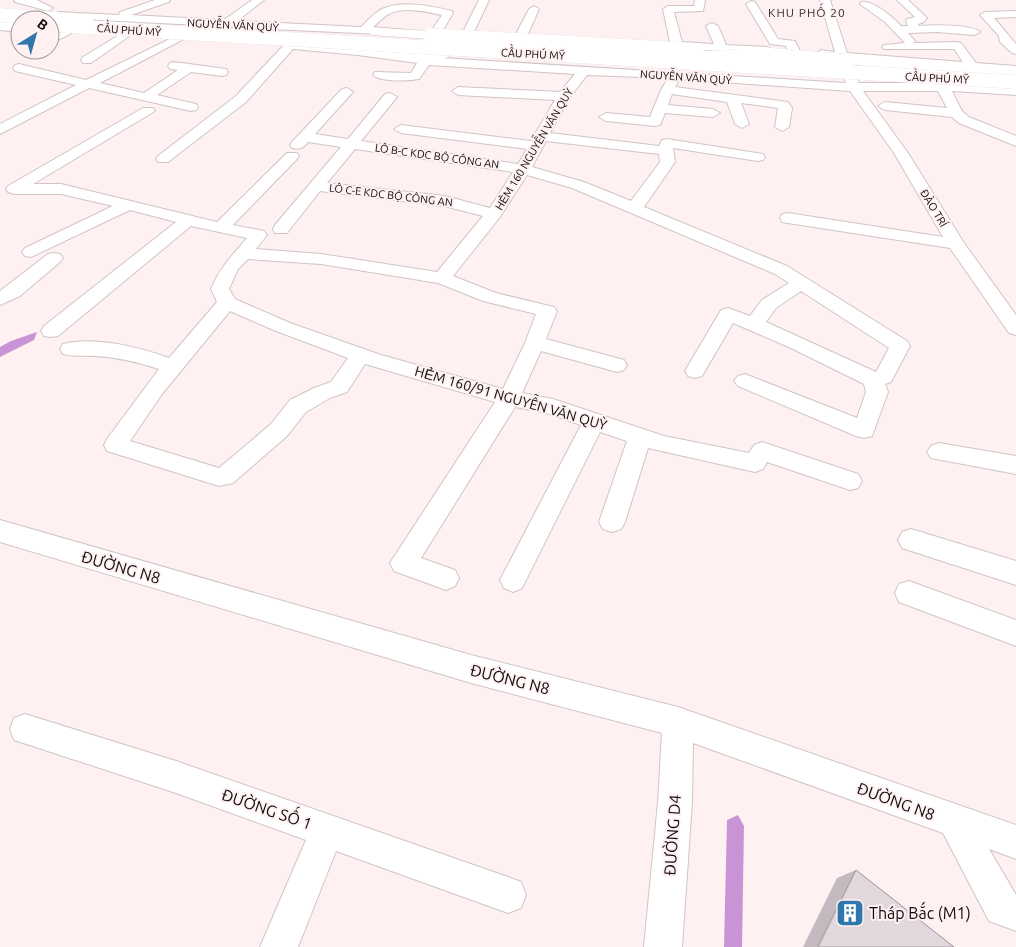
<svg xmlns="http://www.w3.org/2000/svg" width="1016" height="947" font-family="Ubuntu,sans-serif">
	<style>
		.water { fill: #c994d6 }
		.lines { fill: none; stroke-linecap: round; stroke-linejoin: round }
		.minor-casing { stroke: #d1c4c5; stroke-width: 2 }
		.major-casing { stroke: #d1c4c5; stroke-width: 1 }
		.highway-casing { stroke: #d1c4c5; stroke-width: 1 }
		.minor { fill: #fff; fill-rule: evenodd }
		.major { fill: #fff; fill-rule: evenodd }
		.highway { fill: #fff; fill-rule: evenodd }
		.major-bridge-casing { stroke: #d1c4c5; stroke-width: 14; stroke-linecap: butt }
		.highway-bridge-casing { stroke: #d1c4c5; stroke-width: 14; stroke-linecap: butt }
		.major-bridge { stroke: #fff; stroke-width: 14 }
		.highway-bridge { stroke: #fff; stroke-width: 14 }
		.wall { fill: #c3b9bf }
		.building { fill: #e3d7de; stroke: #9f969b }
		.labels { text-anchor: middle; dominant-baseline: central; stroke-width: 4; stroke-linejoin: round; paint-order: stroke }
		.far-street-label { font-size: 11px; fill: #0f0a0b; stroke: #fff1f2 }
		.far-neighbourhood-label { font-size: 12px; letter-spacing: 1px; fill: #382d2f; stroke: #fff1f2 }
		.street-label { font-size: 14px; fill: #0f0a0b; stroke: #fff1f2 }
		.near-street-label { font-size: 16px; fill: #0f0a0b; stroke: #fff1f2 }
		.near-poi-label { font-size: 16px; fill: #0f0a0b; stroke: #fff1f2; text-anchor: start }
	</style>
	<rect width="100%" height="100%" fill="#fff1f2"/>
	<g class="water">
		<polygon points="37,332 34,340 0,357 0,347 11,341"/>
		<polygon points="738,815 744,826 742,947 724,947 727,820"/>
	</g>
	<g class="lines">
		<defs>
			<g id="minor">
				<polygon points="14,0 37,0 53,8 48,11 15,2"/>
				<path d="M155,0H170L169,2L131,15L224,20L252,0H264L237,21L361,27C367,21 374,13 382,9C402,0 431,6 452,11L453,13L440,35L436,36L430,33L442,15C427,12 403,6 389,14C383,17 378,23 373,27L405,30L407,32L401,35L229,27L224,28L219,26L59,18L54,15L59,12L119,15L120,12Z"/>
				<polygon points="479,0 489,0 472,36 464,36 462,34"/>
				<polygon points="695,0 705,0 703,11 674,12 682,42 714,44 706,26 712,23 718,26 726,45 768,47 774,51 768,55 667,47 665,45 670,42 663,9 668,6 694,6"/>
				<path d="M820,0H830L847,53L963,62L954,49H884L882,47L884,45L905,43L885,22L860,4L861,2C873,0 894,18 901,26H908L906,21L907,19L915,17L897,0H908L927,18L924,22L918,24L919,26C931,25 972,24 980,32L974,35L937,32L908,33L915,41L914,43L957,42L961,43L976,63L1016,66V74L850,60L859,83H943L1016,87V95L952,91L962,111L969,117L1016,136V146L959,123L952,117L885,110L878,106L885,102L947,108L938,91H863L908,153L964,243L1016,315V335L1009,333L950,248L788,223L782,222L780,218L782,214L788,213L943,237L894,153L850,91L680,79L675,87L788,102L792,108L789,127L782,131L775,127L778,108L741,103L749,124L742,128L735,124L727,102L672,94L668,105L713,109L720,113L713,117L665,113L660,125L655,126L606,121L599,117L606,113L650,117L661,90L668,78L587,75L570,97L550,133L659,146L662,140L667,139L763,154L765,157L763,160L758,161L673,148L675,162L644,207L787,266L907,341L910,346L891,382L885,384L888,392L872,436L864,438L856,436L738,386L734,381L738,376L745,374L857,418L866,392L864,384L791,348L733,323L702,376L695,378L688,376L685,371L721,310L728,308L750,316L762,300L789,283L775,274L572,188L527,175L500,217L453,276L496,293L554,307L557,311L546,339L624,360L627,365L624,370L617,372L541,351L522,393L553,399L664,436L749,453L754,445L762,442L858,474L862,481L858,488L850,490L767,462L763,469L755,472L648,448L625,522L621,529L612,532L603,529L599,522L627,441L600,432L522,588L513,592L504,588L500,580L581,425L543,412L515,407L421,558L455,570L459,578L455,586L446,590L394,571L390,563L495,402L365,364L347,392L330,398L306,412L287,436L233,483L219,486L107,451L104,445L107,439L159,369C137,362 117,357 94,356C83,355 73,357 63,354L60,349L63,344C94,336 139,347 169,358L217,302L211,289C220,267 232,256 247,238L191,226L58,336L51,337L44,336L41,331L44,326L176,222L130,210L31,257L25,256L22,252L25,248L113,206L61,194H14L8,192L6,189L8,186L143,108H153L155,111L33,184H61L217,222L287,153H297L299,156L297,159L233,225L264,231L267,235L256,249L321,254L437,272L483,216L444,206L320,191L287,233H275L273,229L275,225L341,147L308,142C303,148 300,150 292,148L290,145L292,142L342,89L347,88L353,92L315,134L348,139L385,94L390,93L397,97L361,141L518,164L527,149L401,133L394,129L401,125L531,141L555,100L458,95L452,91L458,87L560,92L575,74L429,65L419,79C409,81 380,82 373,75L375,72L411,73L417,63L358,55L293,49L246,102L168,162H158L156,159L158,156L236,96L282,47L283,43L358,47L425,57L846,83L837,59L821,58L815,54L821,50L835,52ZM546,141L659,154L660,162L631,201L584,182L532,167ZM355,149L513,172L490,208L445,196L327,183ZM248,259L321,264L438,283L483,301L536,314L525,343L503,389L381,355L290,323L235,299L229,289L238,269ZM801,291L889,348L876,372L766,322L776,308ZM230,311L276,331L348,358L331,382L314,388L290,400L271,424L219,468L130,441L162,394Z"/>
				<polygon points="751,1 755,2 778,39 795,41 801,53 799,56 791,56 786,46 770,44 746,4"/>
				<polygon points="534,6 539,9 527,36 525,38 517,38 515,36 529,9"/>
				<polygon points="1016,11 1016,17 994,18 1016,44 1016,54 1012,53 1000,42 999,36 980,15 985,12"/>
				<polygon points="0,24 20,26 20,32 0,30"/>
				<polygon points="66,29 70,30 72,32 70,34 50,44 50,36"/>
				<polygon points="124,32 128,33 130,35 128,37 91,63 83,63 81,60 83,57"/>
				<polygon points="178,35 182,36 184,38 182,40 100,83 144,93 178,70 170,69 168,66 170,63 174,62 226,69 228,72 226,75 222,76 191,72 157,95 196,104 198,107 196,110 191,111 89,88 0,134 0,124 76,85 15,71 13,68 15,65 19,64 86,80"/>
				<polygon points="27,50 39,50 32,55 28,54"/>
				<polygon points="54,253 60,254 63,258 60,262 20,296 0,305 0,291 48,254"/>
				<polygon points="939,443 1016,456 1016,474 931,458 927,452 931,446"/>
				<polygon points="0,520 471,655 678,707 1016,825 1016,859 989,849 1016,895 1016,931 989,921 943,833 693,743 692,802 682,947 644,947 658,802 662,733 471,683 0,542"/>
				<polygon points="911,529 1016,561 1016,585 902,548 898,540 902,532"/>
				<polygon points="909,581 1016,620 1016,646 899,602 895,593 899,584"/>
				<polygon points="25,714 176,761 508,877 521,882 526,895 521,908 508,913 336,851 298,947 260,947 306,840 176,793 14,740 10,729 14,718"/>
			</g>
			<g id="major">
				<polygon points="376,28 430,31 437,35 430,39 371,35 369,32"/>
				<polygon points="358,47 444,51 451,55 444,59 353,54 351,51"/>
				<polygon points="848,57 1016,72 1016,80 843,64 841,61"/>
			</g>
			<polygon id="highway" points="0,18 23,20 20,20 20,27 0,26"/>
		</defs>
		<use href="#minor" class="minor-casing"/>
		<use href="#major" class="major-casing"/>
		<use href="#highway" class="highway-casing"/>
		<use href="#minor" class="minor"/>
		<use href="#major" class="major"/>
		<use href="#highway" class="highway"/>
		<defs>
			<g id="major-bridge">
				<polyline points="0,15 86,21"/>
				<polyline points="430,35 697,50"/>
				<polyline points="747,53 848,61"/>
				<polyline points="678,56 712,58 766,54"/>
			</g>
			<polyline id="highway-bridge" points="50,25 1016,82"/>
		</defs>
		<use href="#major-bridge" class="major-bridge-casing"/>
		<use href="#highway-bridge" class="highway-bridge-casing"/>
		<use href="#major-bridge" class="major-bridge"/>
		<use href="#highway-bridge" class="highway-bridge"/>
	</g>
	<polygon class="wall" points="856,870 954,947 803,947 837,878"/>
	<polygon class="building" points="856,870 954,947 818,947"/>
	<defs>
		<symbol id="building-square" viewBox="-11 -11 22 22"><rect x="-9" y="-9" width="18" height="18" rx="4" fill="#3078ac" stroke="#fff1f2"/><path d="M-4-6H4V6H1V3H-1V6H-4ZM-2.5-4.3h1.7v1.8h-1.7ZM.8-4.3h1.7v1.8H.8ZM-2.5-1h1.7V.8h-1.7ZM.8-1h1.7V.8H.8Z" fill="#fff"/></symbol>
	</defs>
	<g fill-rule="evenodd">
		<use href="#building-square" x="834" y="897" width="32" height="32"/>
	</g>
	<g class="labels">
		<g class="far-street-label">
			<text transform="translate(233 25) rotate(3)">NGUYỄN VĂN QUỲ</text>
			<text transform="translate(129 30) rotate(4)">CẦU PHÚ MỸ</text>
			<text transform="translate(533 54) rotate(3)">CẦU PHÚ MỸ</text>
			<text transform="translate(686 77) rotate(4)">NGUYỄN VĂN QUỲ</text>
			<text transform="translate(937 78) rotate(3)">CẦU PHÚ MỸ</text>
			<text transform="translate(534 149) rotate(-59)">HẺM 160 NGUYỄN VĂN QUỲ</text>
			<text transform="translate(437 156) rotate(8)">LÔ B-C KDC BỘ CÔNG AN</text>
			<text transform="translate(391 195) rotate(7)">LÔ C-E KDC BỘ CÔNG AN</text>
			<text transform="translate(934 208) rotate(59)">ĐÀO TRÍ</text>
		</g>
		<g class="far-neighbourhood-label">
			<text x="807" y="12">KHU PHỐ 20</text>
		</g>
		<g class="street-label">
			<text transform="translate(511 398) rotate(16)">HẺM 160/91 NGUYỄN VĂN QUỲ</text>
		</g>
		<g class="near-street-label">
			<text transform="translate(121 567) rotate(16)">ĐƯỜNG N8</text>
			<text transform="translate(510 679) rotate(14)">ĐƯỜNG N8</text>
			<text transform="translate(896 801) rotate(20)">ĐƯỜNG N8</text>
			<text transform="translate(267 809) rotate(19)">ĐƯỜNG SỐ 1</text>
			<text transform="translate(672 835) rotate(-86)">ĐƯỜNG D4</text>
		</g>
		<g class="near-poi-label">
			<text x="869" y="913">Tháp Bắc (M1)</text>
		</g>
	</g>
	<g transform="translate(35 35) rotate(37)"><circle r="24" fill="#fff1f2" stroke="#9f9596"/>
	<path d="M0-4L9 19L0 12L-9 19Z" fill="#3078ac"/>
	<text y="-8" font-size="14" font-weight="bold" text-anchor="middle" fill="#0f0a0b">B</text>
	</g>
</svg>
